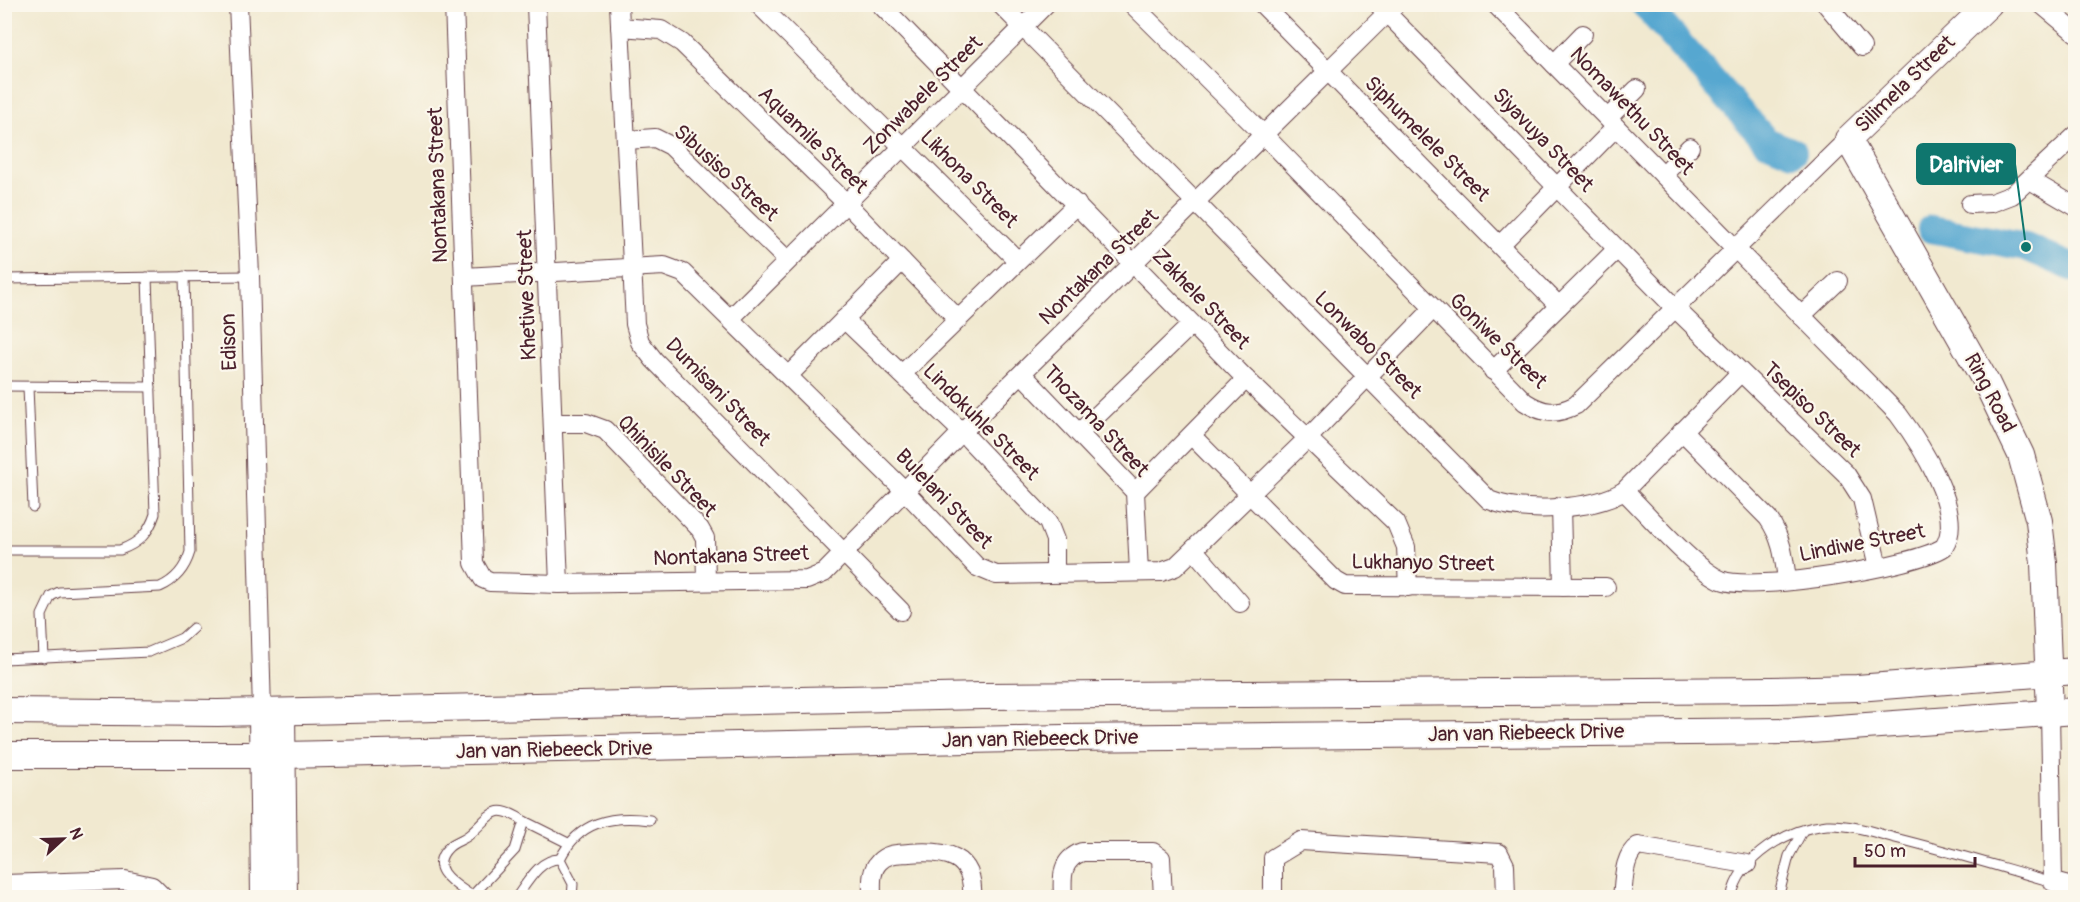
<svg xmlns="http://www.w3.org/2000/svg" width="2080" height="902" font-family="Pangolin,sans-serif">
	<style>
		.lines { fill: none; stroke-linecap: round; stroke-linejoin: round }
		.river { stroke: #56a7d0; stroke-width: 28 }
		.lane-casing { stroke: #633d44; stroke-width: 11 }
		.street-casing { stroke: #633d44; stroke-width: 20 }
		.secondary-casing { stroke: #633d44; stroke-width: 28 }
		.lane { stroke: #fff; stroke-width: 9 }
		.street { stroke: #fff; stroke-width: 18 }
		.secondary { stroke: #fff; stroke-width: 26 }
		.labels { text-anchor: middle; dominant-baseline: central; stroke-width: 4.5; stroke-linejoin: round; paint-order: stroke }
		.street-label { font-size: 21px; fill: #4a1f2b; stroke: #fbf7ec }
		.leader { fill: none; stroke: #0f766e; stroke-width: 2 }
		.callout-dot { fill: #0f766e; stroke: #fbf7ec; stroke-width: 2 }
		.callout { fill: #0f766e; stroke: #0f766e; stroke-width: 2 }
		.callout-label { font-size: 22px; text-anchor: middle; font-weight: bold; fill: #fff }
	</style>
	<rect width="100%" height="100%" fill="#fbf7ec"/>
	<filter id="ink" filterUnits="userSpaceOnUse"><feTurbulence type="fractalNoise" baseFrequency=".0167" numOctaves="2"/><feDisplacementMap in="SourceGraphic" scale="12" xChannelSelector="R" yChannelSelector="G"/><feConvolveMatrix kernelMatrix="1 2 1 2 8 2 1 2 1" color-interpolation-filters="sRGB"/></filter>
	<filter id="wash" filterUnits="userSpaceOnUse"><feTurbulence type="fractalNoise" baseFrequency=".008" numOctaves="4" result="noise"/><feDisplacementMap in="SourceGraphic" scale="24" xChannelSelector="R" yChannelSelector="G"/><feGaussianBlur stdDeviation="1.35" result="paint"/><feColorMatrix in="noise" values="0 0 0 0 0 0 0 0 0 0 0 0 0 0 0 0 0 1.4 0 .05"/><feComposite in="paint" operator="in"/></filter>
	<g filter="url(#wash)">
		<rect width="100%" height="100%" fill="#f1e9d0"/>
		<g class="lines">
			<g class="river">
				<polyline points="1644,4 1766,141 1793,152"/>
				<polyline points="1931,229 2026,247 2076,269"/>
			</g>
		</g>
	</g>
	<g filter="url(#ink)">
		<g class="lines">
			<defs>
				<g id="lane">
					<polyline points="4,279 250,276"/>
					<polyline points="4,386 151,387"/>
					<polyline points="28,387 33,507"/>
					<path d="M4,550H120C139,543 149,533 155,514L147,277"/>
					<path d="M44,658L42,615L51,596L59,592L160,587C176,580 185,569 190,552L184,276"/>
					<polyline points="4,659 149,652 182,638 193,628"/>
					<polyline points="524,821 568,843"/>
					<path d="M560,859C579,821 611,815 650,820"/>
					<path d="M472,896L515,850L524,821C492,800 491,817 469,835C463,840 454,842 449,847C426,869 455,884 472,896L475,898"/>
					<path d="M516,898C527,883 540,858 560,859L573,884L572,898"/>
					<path d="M1731,898C1740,856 1787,829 1827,825C1850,824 1873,832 1895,838C1948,851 2000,867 2053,882"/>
					<polyline points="1778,898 1789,856 1803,830"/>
				</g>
				<g id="street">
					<polyline points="238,4 250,276 262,712"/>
					<polyline points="454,4 474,563 483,579 490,582 559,584 807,580 824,573 962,432 1396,4"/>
					<polyline points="536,4 559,584"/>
					<polyline points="619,4 635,324 640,342 654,360 901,611"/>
					<polyline points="758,4 1018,261"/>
					<polyline points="880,4 1246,379 1396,523 1406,547 1408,587"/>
					<path d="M1000,4L1489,500C1523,514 1593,510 1624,491L1740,373"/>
					<path d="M1132,4L1263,134L1525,402C1544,414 1556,415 1576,405L1848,139"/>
					<polyline points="1262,4 1559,306"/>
					<polyline points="1378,4 1675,308 1846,474 1862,499 1878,567"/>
					<path d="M1495,4L1898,414C1919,442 1966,513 1944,547C1917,566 1752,593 1721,580C1691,566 1649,515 1624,491"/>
					<polyline points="1826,4 1862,47"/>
					<polyline points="2041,4 2076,33"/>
					<polyline points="620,27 661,30 682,43 846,203 958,319"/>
					<polyline points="1554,64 1583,34"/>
					<polyline points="1608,118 1637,89"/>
					<polyline points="627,140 655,138 671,146 787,260"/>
					<polyline points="1663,175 1690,147"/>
					<polyline points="2030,180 2076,207"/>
					<polyline points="1970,204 1991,203 2012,195 2076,135"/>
					<polyline points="1501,244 1616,127"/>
					<polyline points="464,277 664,266 683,273 904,490 977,567 996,575 1161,572 1175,567 1308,438 1432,310"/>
					<polyline points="1801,316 1838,281"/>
					<polyline points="730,319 1046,4"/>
					<polyline points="844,319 962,432 1048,522 1055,540 1055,573"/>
					<polyline points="1493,371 1617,249"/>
					<polyline points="902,374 1077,204"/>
					<polyline points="1022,374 1135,492 1139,572"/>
					<polyline points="789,375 902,261"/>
					<polyline points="554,423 586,423 605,430 700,529 705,538 706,581"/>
					<path d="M1682,431L1768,518C1782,538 1784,557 1787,580"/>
					<polyline points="1079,433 1192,324"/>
					<polyline points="1192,436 1336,581 1345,586 1606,587"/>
					<polyline points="1135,492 1246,379"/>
					<polyline points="1561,506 1563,587"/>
					<polyline points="1194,550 1240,603"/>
					<polyline points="2050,712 2053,882 2076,888"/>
					<polyline points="4,884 125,880 152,886 164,898"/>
					<path d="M872,898C872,885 870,871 879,862C887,853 898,854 909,853C945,850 975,854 972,898"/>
					<path d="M1063,898C1062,878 1060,860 1082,852H1153L1161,858L1163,898"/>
					<polyline points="1273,898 1273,858 1301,841 1499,853 1505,865 1506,898"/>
					<path d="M1622,898C1624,881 1623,856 1638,846L1747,864"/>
				</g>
				<g id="secondary">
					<polyline points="1989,4 1848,139 1987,384 2021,455 2039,521 2044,563 2050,712"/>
					<polyline points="4,711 218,713 982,696 1771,690 1857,688 2076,671"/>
					<polyline points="262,712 264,898"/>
					<polyline points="282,712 284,898"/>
					<polyline points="4,755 283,755 1062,738 1796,731 2076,711"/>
				</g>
			</defs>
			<use href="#lane" class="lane-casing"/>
			<use href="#street" class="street-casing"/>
			<use href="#secondary" class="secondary-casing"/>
			<use href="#lane" class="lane"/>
			<use href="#street" class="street"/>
			<use href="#secondary" class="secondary"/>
		</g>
	</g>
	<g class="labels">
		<g class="street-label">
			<text transform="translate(1905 84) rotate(-44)">Silimela Street</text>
			<text transform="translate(923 95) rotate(-45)">Zonwabele Street</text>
			<text transform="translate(1632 111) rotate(46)">Nomawethu Street</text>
			<text transform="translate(1427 139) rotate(45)">Siphumelele Street</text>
			<text transform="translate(813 140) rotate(44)">Aquamile Street</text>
			<text transform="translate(1543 140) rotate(46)">Siyavuya Street</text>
			<text transform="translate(726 173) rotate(42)">Sibusiso Street</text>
			<text transform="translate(969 179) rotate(45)">Likhona Street</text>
			<text transform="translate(438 185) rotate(-92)">Nontakana Street</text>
			<text transform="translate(1099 267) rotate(-44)">Nontakana Street</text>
			<text transform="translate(527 295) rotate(-92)">Khetiwe Street</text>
			<text transform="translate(1201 299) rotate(46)">Zakhele Street</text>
			<text transform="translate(1498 341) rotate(44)">Goniwe Street</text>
			<text transform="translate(229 342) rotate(-92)">Edison</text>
			<text transform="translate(1368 345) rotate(45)">Lonwabo Street</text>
			<text transform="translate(718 392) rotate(46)">Dumisani Street</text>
			<text transform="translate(1990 393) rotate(62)">Ring Road</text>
			<text transform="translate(1812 410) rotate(44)">Tsepiso Street</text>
			<text transform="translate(1096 421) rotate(47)">Thozama Street</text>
			<text transform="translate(981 422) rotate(45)">Lindokuhle Street</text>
			<text transform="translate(667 466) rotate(46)">Qhinisile Street</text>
			<text transform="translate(944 499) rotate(46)">Bulelani Street</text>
			<text transform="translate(1862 543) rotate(-11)">Lindiwe Street</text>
			<text transform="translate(731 556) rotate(-2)">Nontakana Street</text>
			<text transform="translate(1423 563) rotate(1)">Lukhanyo Street</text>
			<text transform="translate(1526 733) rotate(-1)">Jan van Riebeeck Drive</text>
			<text transform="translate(1040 739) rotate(-1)">Jan van Riebeeck Drive</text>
			<text transform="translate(554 750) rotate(-1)">Jan van Riebeeck Drive</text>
		</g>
	</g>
	<path class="leader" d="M2026 247L2015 164"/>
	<circle class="callout-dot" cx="2026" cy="247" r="6"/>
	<rect class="callout" x="1917" y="144" width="98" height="40" rx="6"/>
	<g class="callout-label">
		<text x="1966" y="172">Dalrivier</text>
	</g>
	<rect width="2080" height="902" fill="none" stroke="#fbf7ec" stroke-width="24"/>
	<g transform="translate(63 839) rotate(68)" stroke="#fbf7ec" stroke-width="4.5" paint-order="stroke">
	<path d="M0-4.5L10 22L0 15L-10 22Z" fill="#4a1f2b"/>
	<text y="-9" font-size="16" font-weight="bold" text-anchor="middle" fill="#4a1f2b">N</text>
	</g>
	<path d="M1855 857v9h120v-9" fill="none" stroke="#4a1f2b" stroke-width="3"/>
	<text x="1864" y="857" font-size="18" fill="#4a1f2b" stroke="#fbf7ec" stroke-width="4.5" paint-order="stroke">50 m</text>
</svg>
